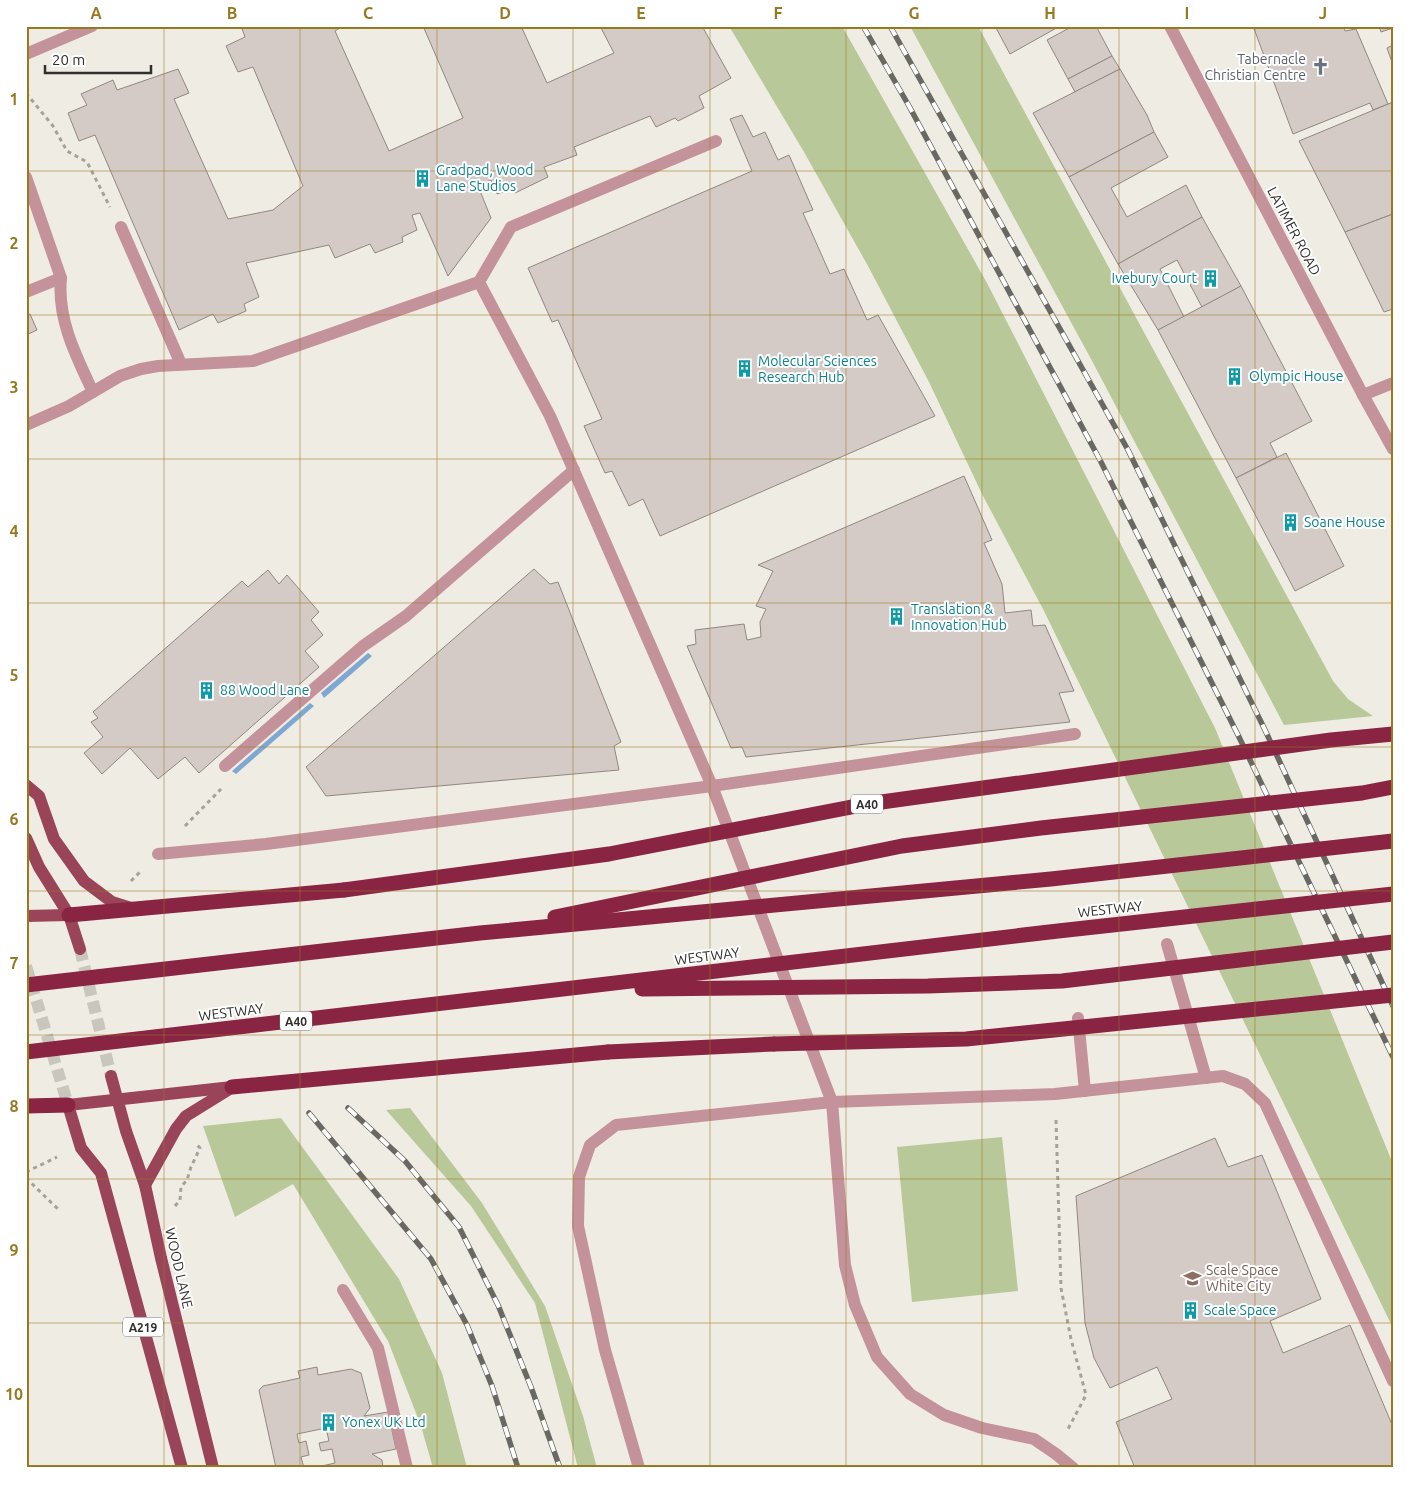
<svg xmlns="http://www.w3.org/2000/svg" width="1419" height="1494" font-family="Ubuntu,sans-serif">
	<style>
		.green { fill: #b8c898 }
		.water { fill: #7ea7d2 }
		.building { fill: #d5cbc6; stroke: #908783 }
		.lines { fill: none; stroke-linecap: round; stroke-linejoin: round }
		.major-tunnel { stroke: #c9c6be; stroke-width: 12; stroke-dasharray: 12 6; stroke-linecap: butt }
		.path { stroke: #a4a29c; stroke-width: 3; stroke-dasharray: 4 4; stroke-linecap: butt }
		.minor { stroke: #c4929b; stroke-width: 12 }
		.major { stroke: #9a445a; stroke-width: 12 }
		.highway { stroke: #892443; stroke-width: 15 }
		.rail-casing { stroke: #696863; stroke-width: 5.5 }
		.rail { stroke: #fff; stroke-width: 4; stroke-dasharray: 11; stroke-linecap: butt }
		.highway-bridge { stroke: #892443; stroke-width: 15 }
		.grid { fill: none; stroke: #997822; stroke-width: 1; stroke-opacity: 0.55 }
		.labels { text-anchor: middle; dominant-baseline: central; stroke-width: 4; stroke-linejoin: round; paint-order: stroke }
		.shield { fill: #fff; stroke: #6e6d6b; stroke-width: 1 }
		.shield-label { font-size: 12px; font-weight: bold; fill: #302f2c }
		.worship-label { font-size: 14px; fill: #5b616d; stroke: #fff; text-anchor: end }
		.culture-label { font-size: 14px; fill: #0d838f; stroke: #fff; text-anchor: start }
		.street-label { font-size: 14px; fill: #302f2c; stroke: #fff }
		.education-label { font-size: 14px; fill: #785e54; stroke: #fff; text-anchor: start }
		.neatline { fill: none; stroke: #997822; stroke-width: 2 }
		.grid-label { font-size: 16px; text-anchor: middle; font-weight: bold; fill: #997822 }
	</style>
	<rect width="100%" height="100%" fill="#efece3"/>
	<g class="green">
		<polygon points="729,26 842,26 987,283 1215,728 1393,1164 1393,1328 1044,611 982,494 929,382 868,266 804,152"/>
		<polygon points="910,26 978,26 1333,681 1348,699 1373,716 1284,725 1091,359"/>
		<polygon points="410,1108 482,1203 545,1306 583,1416 597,1468 578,1468 535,1303 471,1206 386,1110"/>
		<polygon points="281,1118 399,1279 442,1373 467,1468 433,1468 421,1426 388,1341 293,1184 235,1217 203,1126"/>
		<polygon points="1002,1137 1018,1291 912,1302 897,1147"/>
	</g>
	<g class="water">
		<polygon points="368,653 372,656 324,698 321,693"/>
		<polygon points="310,703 314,706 236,774 232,771"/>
	</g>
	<g class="building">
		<polygon points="241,26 343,26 335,31 389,151 463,118 423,26 521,26 547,83 614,53 600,26 702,26 731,78 699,96 704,108 678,121 675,118 656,127 650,116 574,147 577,155 544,167 548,177 515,193 513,188 497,194 491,180 478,186 491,218 448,276 420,213 412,215 417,230 402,237 403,242 375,253 370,244 335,258 329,245 246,263 259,297 244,304 246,311 218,323 213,314 179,330 95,135 79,141 68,113 87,105 81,94 113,80 117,90 178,69 189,93 174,99 228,219 273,210 303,186 253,67 238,72 226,46 245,37"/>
		<polygon points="995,26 1060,26 1010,54"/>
		<polygon points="1073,26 1096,26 1112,56 1068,79 1047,40"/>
		<polygon points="1253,26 1343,26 1345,31 1356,29 1388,104 1373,110 1370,103 1293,134"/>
		<polygon points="1379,26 1393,26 1393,28 1381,32"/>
		<polygon points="1393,45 1393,65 1387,48"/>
		<polygon points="1112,56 1120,69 1075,92 1068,79"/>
		<polygon points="1120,69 1147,115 1154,132 1069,177 1033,113"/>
		<polygon points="1393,102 1393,214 1345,232 1299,141"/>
		<polygon points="742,115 753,137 765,132 778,160 789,155 813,210 803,213 830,274 844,269 867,320 878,315 935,416 660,536 643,499 629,506 612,471 605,473 584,426 602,419 558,320 552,322 528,268 752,171 730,119"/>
		<polygon points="1154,132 1168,157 1111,188 1127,217 1186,185 1202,217 1118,264 1069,177"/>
		<polygon points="1393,214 1393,309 1384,312 1345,232"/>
		<polygon points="1202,217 1241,286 1202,307 1177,260 1160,269 1184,317 1158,330 1118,264"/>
		<polygon points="1241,286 1312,421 1270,443 1277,457 1236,478 1158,330"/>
		<polygon points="30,314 37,330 26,335 26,316"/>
		<polygon points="1286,453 1344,566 1295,591 1236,478"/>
		<polygon points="964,476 992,540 984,543 1002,584 1005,613 1031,610 1033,626 1045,625 1074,691 1059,693 1070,722 746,757 742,747 731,748 687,646 696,644 695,630 744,624 747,640 761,637 760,622 766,609 756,606 773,571 758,565"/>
		<polygon points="534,569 550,584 558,582 621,742 614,746 619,770 326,796 306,767"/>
		<polygon points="268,570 279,584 287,575 319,612 311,620 323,635 305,651 319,667 199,773 185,757 158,779 130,748 102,774 84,753 103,737 91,722 98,718 93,712 242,581 248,587"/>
		<polygon points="1215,1138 1228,1167 1262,1155 1321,1299 1270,1321 1283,1353 1350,1325 1393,1427 1393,1468 1135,1468 1116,1422 1172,1399 1157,1367 1110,1388 1094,1358 1085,1323 1076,1196"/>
		<polygon points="317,1367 318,1375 351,1369 361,1373 370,1408 364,1416 388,1412 396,1449 372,1454 382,1460 383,1468 313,1468 335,1463 332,1449 321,1451 319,1443 329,1441 326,1428 297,1434 299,1443 306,1441 309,1455 301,1457 304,1468 276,1468 259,1390 263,1386 300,1378 298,1371"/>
	</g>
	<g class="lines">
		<g class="major-tunnel">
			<polyline points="80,949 111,1076"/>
			<polyline points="26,966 68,1105"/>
		</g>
		<g class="path">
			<polyline points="26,93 53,126 67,151 87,162 110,207"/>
			<polyline points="185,826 221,789"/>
			<polyline points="131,881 141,871"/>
			<polyline points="1056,1120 1061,1288 1071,1339 1086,1395 1067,1431"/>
			<polyline points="26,1172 57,1157"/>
			<polyline points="26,1178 59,1210"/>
			<polyline points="175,1206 180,1200 181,1187 187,1180 191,1167 200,1148 195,1143"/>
		</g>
		<g class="minor">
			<polyline points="1170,26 1363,395 1393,449"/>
			<polyline points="26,54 92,26"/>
			<path d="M26,177L61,278C57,319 76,356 93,392"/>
			<polyline points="121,227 181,364"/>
			<polyline points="479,282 511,227 716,141"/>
			<polyline points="26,292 61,278"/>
			<polyline points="1363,395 1393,383"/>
			<polyline points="26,425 69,406 120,376 141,369 158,366 253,361 479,282 550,416 712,786 832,1102 845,1265 855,1305 877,1357 910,1394 944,1415 982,1428 1034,1439 1056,1454 1073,1468"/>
			<polyline points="225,766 363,646 406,616 574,470"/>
			<polyline points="158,854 266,844 712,786 1075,734"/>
			<polyline points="1167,944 1206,1078"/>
			<polyline points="1078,1018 1085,1091"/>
			<polyline points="343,1290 378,1348 407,1468"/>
			<polyline points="639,1468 605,1350 578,1226 579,1177 590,1145 616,1125 832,1102 1055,1094 1223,1076 1245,1084 1265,1103 1393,1381"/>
		</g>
		<g class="major">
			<polyline points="26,785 39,796 54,839 84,881 112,902 131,908"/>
			<polyline points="26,838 39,867 69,915 80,949"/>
			<polyline points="26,916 69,915"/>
			<polyline points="111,1076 126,1131 145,1185 161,1258 213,1468"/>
			<polyline points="145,1185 176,1129 186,1116 228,1090"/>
			<polyline points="182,1468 101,1173 81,1148 68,1105 232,1087"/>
		</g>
		<g class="highway">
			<polyline points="69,915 344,890"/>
			<polyline points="608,1052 774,1044"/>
			<polyline points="26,1106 68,1105"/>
		</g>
		<defs>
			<g id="rail">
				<polyline points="863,26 909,106 1101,462 1239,737 1393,1057"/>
				<polyline points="890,26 1128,450 1265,730 1393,1006"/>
				<polyline points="348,1108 405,1161 459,1227 498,1305 531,1387 560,1468"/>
				<polyline points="309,1113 431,1259 467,1325 492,1386 518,1468"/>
			</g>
		</defs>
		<use href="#rail" class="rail-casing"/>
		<use href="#rail" class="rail"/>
		<g class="highway-bridge">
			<polyline points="344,890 609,854 867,804 1331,740 1393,734"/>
			<polyline points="555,917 902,846 1041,828 1362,793 1393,787"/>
			<polyline points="26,985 480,933 1051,879 1393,841"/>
			<polyline points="642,989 928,986 1062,981 1393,942"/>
			<polyline points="774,1044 966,1039 1393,995"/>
			<polyline points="26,1052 1058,931 1393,894"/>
			<polyline points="232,1087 608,1052"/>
		</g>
	</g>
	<path class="grid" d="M164,26V1468M300,26V1468M437,26V1468M573,26V1468M710,26V1468M846,26V1468M982,26V1468M1119,26V1468M1255,26V1468M26,171H1393M26,315H1393M26,459H1393M26,603H1393M26,747H1393M26,891H1393M26,1035H1393M26,1179H1393M26,1323H1393"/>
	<defs>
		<symbol id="church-bare" viewBox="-9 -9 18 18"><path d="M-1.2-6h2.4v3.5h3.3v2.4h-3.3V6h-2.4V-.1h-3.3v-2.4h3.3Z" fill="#6b7280" stroke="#fff" stroke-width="2.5" paint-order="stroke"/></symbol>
		<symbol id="building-bare" viewBox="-9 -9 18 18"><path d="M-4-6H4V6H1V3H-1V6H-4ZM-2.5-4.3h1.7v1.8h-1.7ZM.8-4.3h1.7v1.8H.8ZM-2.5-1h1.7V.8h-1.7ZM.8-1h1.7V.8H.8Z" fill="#0f9aa8" stroke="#fff" stroke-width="2.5" paint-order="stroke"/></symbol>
		<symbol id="university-bare" viewBox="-9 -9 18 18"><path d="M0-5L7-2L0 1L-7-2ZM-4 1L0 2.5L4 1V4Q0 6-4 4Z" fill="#8d6e63" stroke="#fff" stroke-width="2.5" paint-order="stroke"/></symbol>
	</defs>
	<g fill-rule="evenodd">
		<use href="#church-bare" x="1308" y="54" width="25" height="25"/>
		<use href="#building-bare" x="410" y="166" width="25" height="25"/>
		<use href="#building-bare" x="1198" y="266" width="25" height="25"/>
		<use href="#building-bare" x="732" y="356" width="25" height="25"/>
		<use href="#building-bare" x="1222" y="364" width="25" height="25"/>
		<use href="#building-bare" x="1278" y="510" width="25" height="25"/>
		<use href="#building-bare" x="884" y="604" width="25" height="25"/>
		<use href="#building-bare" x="194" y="678" width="25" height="25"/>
		<use href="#university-bare" x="1180" y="1266" width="25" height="25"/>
		<use href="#building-bare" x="1178" y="1298" width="25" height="25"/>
		<use href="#building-bare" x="316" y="1410" width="25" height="25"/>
	</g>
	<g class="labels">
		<g class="shield">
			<rect x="851" y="794.5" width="32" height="19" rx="4"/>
			<rect x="280" y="1011.5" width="32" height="19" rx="4"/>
			<rect x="123" y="1317.5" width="40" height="19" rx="4"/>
		</g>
		<g class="shield-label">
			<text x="867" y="804">A40</text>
			<text x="296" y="1021">A40</text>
			<text x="143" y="1327">A219</text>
		</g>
		<g class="worship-label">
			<text x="1306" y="59">Tabernacle<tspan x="1306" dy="16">Christian Centre</tspan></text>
		</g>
		<g class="culture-label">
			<text x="436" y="170">Gradpad, Wood<tspan x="436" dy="16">Lane Studios</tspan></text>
			<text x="1197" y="278" text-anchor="end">Ivebury Court</text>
			<text x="758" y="361">Molecular Sciences<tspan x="758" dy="16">Research Hub</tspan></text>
			<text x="1249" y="376">Olympic House</text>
			<text x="1304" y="522">Soane House</text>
			<text x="911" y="609">Translation &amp;<tspan x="911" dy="16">Innovation Hub</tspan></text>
			<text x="220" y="690">88 Wood Lane</text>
			<text x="1204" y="1310">Scale Space</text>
			<text x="342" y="1422">Yonex UK Ltd</text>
		</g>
		<g class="street-label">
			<text transform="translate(1294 231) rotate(62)">LATIMER ROAD</text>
			<text transform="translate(1110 909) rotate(-6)">WESTWAY</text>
			<text transform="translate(707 956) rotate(-7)">WESTWAY</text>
			<text transform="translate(231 1012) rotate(-7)">WESTWAY</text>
			<text transform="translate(179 1268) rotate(77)">WOOD LANE</text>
		</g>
		<g class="education-label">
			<text x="1206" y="1270">Scale Space<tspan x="1206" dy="16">White City</tspan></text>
		</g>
	</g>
	<rect width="1419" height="1494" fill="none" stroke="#ffffff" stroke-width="55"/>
	<path d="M45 65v8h106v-8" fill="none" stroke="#302f2c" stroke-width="2.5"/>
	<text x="52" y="65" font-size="15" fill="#302f2c" stroke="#ffffff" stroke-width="4" paint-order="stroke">20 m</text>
	<rect x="28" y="28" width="1364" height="1438" class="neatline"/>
	<g class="grid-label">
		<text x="96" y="19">A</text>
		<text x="232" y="19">B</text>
		<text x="368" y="19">C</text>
		<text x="505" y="19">D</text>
		<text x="641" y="19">E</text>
		<text x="778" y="19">F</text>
		<text x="914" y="19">G</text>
		<text x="1050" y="19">H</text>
		<text x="1187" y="19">I</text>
		<text x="1323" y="19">J</text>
		<text x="14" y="105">1</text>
		<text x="14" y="249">2</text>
		<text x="14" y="393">3</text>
		<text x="14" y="537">4</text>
		<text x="14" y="681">5</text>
		<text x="14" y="825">6</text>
		<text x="14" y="969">7</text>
		<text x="14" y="1112">8</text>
		<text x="14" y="1256">9</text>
		<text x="14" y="1400">10</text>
	</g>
</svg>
